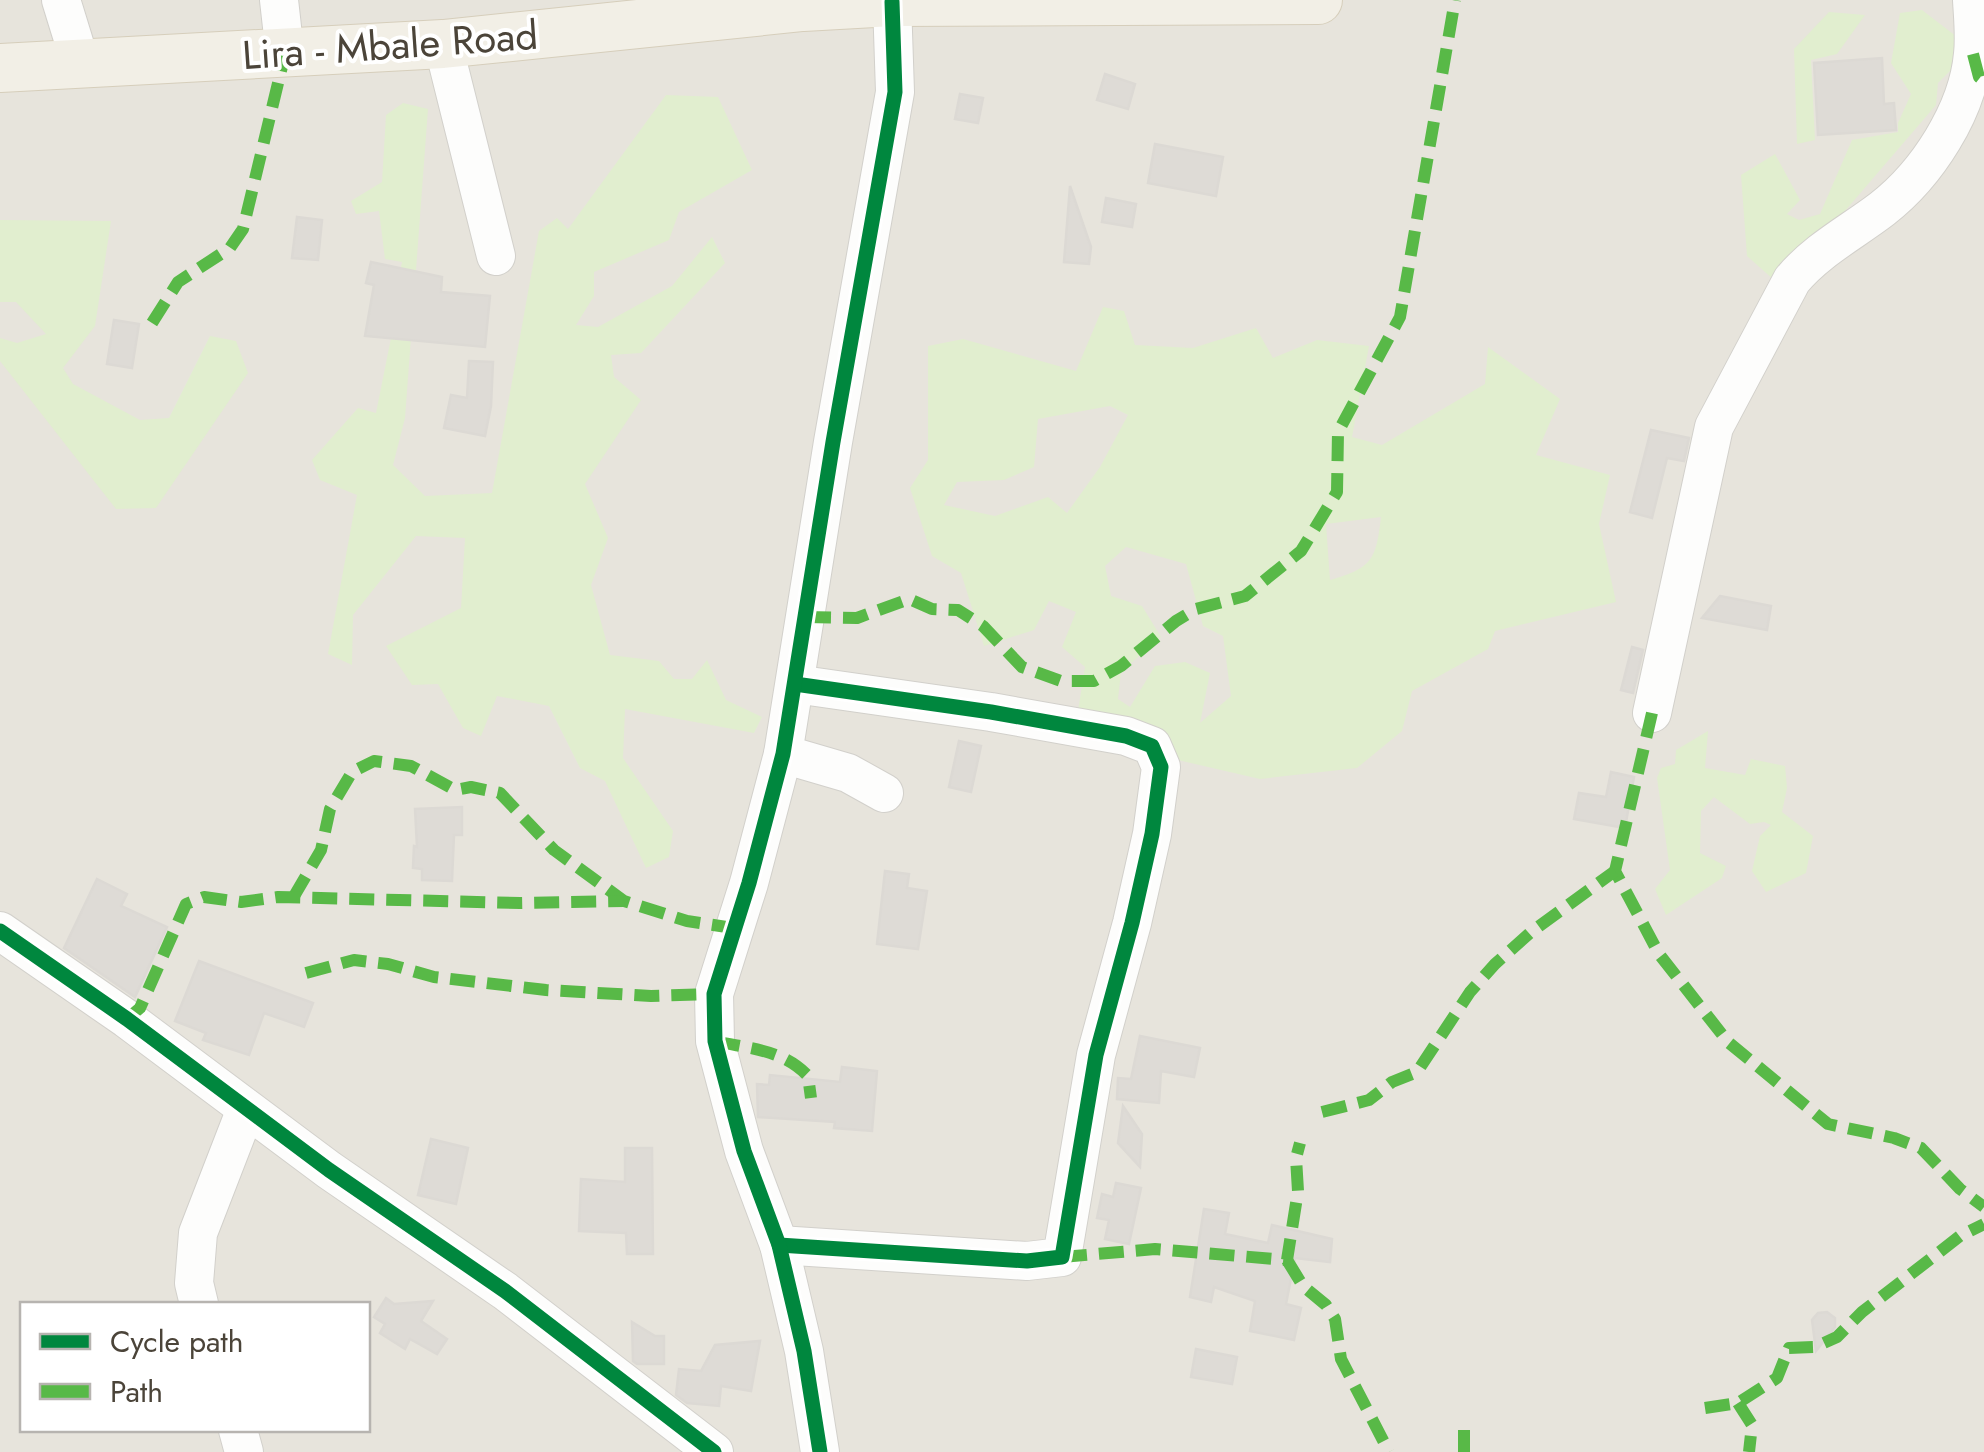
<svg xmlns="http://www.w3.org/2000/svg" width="1984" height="1452" font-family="Jost,sans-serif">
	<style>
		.residential { fill: #e7e4dc; fill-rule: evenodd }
		.green { fill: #e1eecf; fill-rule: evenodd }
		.building { fill: #dedbd6; stroke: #dcd9d4; stroke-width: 2.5 }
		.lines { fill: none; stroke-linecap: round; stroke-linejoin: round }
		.minor-casing { stroke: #d2d0cb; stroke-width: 40 }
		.major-casing { stroke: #d6cebb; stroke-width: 50 }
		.minor { stroke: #fdfdfc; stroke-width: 38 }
		.major { stroke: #f2efe6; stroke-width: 48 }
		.quiet { stroke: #58b947; stroke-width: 12; stroke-dasharray: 25 12; stroke-linecap: butt }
		.cycleway-casing { stroke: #fff; stroke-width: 21 }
		.cycleway { stroke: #00873e; stroke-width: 15 }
		.labels { text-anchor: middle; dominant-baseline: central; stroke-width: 8; stroke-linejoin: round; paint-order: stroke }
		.street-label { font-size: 40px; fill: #4b4439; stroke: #fff }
	</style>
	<rect width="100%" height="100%" fill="#f4f2ee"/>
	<path class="residential" d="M0,0H1984V1452H0ZM22,1304H368V1430H22Z"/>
	<g class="green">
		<polygon points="1922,10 1961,40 1962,59 1938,83 1936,105 1820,240 1774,280 1747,256 1741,175 1775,154 1800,200 1787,214 1799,220 1820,214 1852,140 1898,132 1898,123 1911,94 1891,63 1900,13"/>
		<polygon points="1829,12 1865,15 1837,54 1811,60 1815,140 1797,144 1794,49"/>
		<polygon points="666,95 718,97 752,170 679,212 669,240 594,272 594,296 576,325 598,327 672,286 712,237 725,263 641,353 611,355 614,377 641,400 585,484 608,538 591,585 610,655 659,661 674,679 692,679 707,660 726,700 762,717 754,733 625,709 623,758 673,831 669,857 646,868 605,781 580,768 549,706 497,696 481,736 463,728 438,684 412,685 386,646 461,608 465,538 416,536 353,615 352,665 328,654 357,495 320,480 312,460 358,408 376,413 394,323 395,297 402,262 385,259 379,211 356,214 351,201 382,182 386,115 403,103 428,109 405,418 393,465 425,496 492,493 539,231 557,218 568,229"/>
		<polygon points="0,220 111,221 95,326 63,368 73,384 140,420 169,418 210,336 236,341 248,373 156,508 116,509 0,361 0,338 17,343 46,334 16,302 0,302"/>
		<path d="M1103,307L1124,311L1135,345L1193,348L1256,328L1273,358L1317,340L1369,346L1352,437L1382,445L1485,384L1488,347L1560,399L1536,455L1610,475L1599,524L1616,602L1495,631L1488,649L1412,691L1402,731L1357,768L1260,779L1074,736L1085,667L1062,647L1076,612L1049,601L1034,630L984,646L961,573L932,556L910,488L928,460V346L963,339L1076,371ZM1110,406L1128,415L1100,467L1067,513L1048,497L995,516L944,505L957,482L1004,480L1034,467L1038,419ZM1381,517C1376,559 1373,568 1330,580L1326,524ZM1126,547L1186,564L1203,626L1223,636L1231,696L1200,723L1210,673L1185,662L1155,666L1130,707L1118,699L1121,672L1161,637L1142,606L1111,596L1105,566Z"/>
		<polygon points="1708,731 1705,768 1745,775 1751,759 1785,766 1787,788 1782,812 1813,836 1806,873 1766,892 1752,871 1760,836 1771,825 1764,822 1750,824 1714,797 1701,811 1700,853 1726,866 1722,878 1666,915 1655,889 1670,870 1657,778 1661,768 1675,764 1676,750"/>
	</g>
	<g class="building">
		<polygon points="1882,58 1884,104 1894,103 1896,130 1818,135 1814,63"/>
		<polygon points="1105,74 1135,84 1128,109 1097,100"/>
		<polygon points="960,94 983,98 978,123 955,119"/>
		<polygon points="1155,144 1223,157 1216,196 1148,183"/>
		<polygon points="1070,186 1091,247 1089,264 1064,262"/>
		<polygon points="1106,198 1136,204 1132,227 1102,222"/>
		<polygon points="297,217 322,220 318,260 292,258"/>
		<polygon points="371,262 442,277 441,292 490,296 485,347 365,336 374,285 366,283"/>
		<polygon points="114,320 139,324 132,368 107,364"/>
		<polygon points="469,361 493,362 491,406 485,436 444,428 451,395 467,398"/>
		<polygon points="1651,430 1689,438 1684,461 1667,458 1652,518 1630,512"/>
		<polygon points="1720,596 1771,606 1767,630 1702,618"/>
		<polygon points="1632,647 1643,650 1633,693 1621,690"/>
		<polygon points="959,741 981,746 971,792 949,787"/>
		<polygon points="1611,772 1634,777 1625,828 1574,819 1579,793 1606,797"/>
		<polygon points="462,807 462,835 454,835 452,881 422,880 422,869 413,868 414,846 417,847 415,809"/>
		<polygon points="885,871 909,874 907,888 927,891 918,949 877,944"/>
		<polygon points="97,879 127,894 121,906 167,927 135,997 64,948"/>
		<polygon points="199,961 313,1003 304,1027 264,1013 249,1055 203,1040 206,1033 175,1021"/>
		<polygon points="1140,1036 1200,1048 1194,1077 1161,1071 1159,1103 1117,1099 1118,1078 1131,1079"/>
		<polygon points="842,1067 877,1071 872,1131 834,1128 835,1122 758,1117 757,1084 769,1085 770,1075 840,1082"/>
		<polygon points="1123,1106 1142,1134 1140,1167 1118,1143"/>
		<polygon points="431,1139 468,1148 456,1204 418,1195"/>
		<polygon points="625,1148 652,1148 653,1254 627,1254 626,1233 579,1231 581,1179 625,1182"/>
		<polygon points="1116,1183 1141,1188 1129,1244 1105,1239 1109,1220 1097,1218 1102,1194 1113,1197"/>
		<polygon points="1204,1209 1229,1213 1225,1234 1268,1243 1272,1225 1332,1239 1330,1262 1295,1258 1286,1304 1301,1308 1294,1340 1250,1331 1255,1301 1214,1287 1211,1302 1190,1297"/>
		<polygon points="386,1298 394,1304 433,1301 421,1321 447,1339 437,1354 410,1339 405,1349 380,1333 385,1324 374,1317"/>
		<polygon points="1827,1312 1835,1318 1835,1327 1816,1351 1812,1320 1818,1313"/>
		<polygon points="632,1322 655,1336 664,1336 664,1364 637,1364 633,1361"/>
		<polygon points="760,1341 751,1391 721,1386 719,1406 687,1403 676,1395 679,1369 701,1371 715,1345"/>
		<polygon points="1196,1349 1237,1357 1232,1384 1191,1377"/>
	</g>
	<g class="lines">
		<defs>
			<g id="minor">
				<polyline points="61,0 81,65"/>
				<polyline points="279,0 285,54"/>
				<polyline points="443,44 496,256"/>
				<path d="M1652,713L1714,427L1792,280C1817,250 1852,232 1882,209C1927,174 1968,111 1973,54C1975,36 1973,18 1972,0"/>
				<polyline points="783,754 848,773 884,793"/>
				<polyline points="0,931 127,1019 329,1170 505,1291 714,1452"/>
				<polyline points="779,1245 1027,1261 1062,1257 1096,1055 1132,923 1152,834 1161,767 1152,746 1126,736 991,712 795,684"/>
				<polyline points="199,1304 194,1283 198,1233 246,1109"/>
				<polyline points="238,1430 244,1452"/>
				<polyline points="820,1452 804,1351 779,1245 744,1151 715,1041 714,994 749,883 783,754 833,442 895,92 892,2"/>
			</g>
			<polyline id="major" points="0,68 443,44 803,7 892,2 1318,0"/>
		</defs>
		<use href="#minor" class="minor-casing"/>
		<use href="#major" class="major-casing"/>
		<use href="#minor" class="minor"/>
		<use href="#major" class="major"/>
		<g class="quiet">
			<polyline points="1973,54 1979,77 1984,81"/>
			<polyline points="152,323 178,282 230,248 243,229 285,54"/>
			<polyline points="806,617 857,618 909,599 932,609 958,610 983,626 1022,667 1061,681 1094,681 1121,666 1176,621 1196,609 1245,596 1301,551 1337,492 1338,432 1400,317 1455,0"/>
			<polyline points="1652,713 1615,871 1659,954 1728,1042 1828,1124 1894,1138 1921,1148 1960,1189 1984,1207"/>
			<polyline points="293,898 321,850 330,809 352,772 374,761 411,766 455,790 471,787 500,793 554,850 624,901 687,921 733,928"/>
			<polyline points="306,973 354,960 388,964 434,977 546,990 651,996 714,994"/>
			<polyline points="127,1019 140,1008 186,904 204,897 241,902 278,897 520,903 624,901"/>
			<path d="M715,1041C750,1049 782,1049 808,1076L811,1098"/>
			<polyline points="1322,1112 1369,1100 1392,1082 1417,1072 1470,992 1495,964 1531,932 1615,871"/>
			<polyline points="1062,1257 1155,1249 1287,1260 1298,1191 1296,1158 1300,1143"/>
			<polyline points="1287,1260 1303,1286 1326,1305 1335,1319 1341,1359 1389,1452"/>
			<polyline points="1738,1403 1752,1425 1749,1452"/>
			<polyline points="1705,1408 1738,1403 1777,1378 1789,1348 1815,1347 1837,1337 1862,1312 1960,1236 1984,1224"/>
			<polyline points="1464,1452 1464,1430"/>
		</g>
		<defs>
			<g id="cycleway">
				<polyline points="0,931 127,1019 329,1170 505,1291 714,1452"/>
				<polyline points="779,1245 1027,1261 1062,1257 1096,1055 1132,923 1152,834 1161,767 1152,746 1126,736 991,712 795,684"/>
				<polyline points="820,1452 804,1351 779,1245 744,1151 715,1041 714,994 749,883 783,754 833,442 895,92 892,2"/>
			</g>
		</defs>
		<use href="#cycleway" class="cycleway-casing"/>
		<use href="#cycleway" class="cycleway"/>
	</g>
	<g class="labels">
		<g class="street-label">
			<text transform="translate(390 45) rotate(-4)">Lira - Mbale Road</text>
		</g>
	</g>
	<rect x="20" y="1302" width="350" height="130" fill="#ffffff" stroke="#b7b4b0" stroke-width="2.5"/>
	<rect x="40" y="1334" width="50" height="15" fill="#00873e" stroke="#b7b4b0" stroke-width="2.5"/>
	<text x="110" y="1352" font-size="30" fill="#4b4439">Cycle path</text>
	<rect x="40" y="1384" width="50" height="15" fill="#58b947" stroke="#b7b4b0" stroke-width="2.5"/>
	<text x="110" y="1402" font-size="30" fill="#4b4439">Path</text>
</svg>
